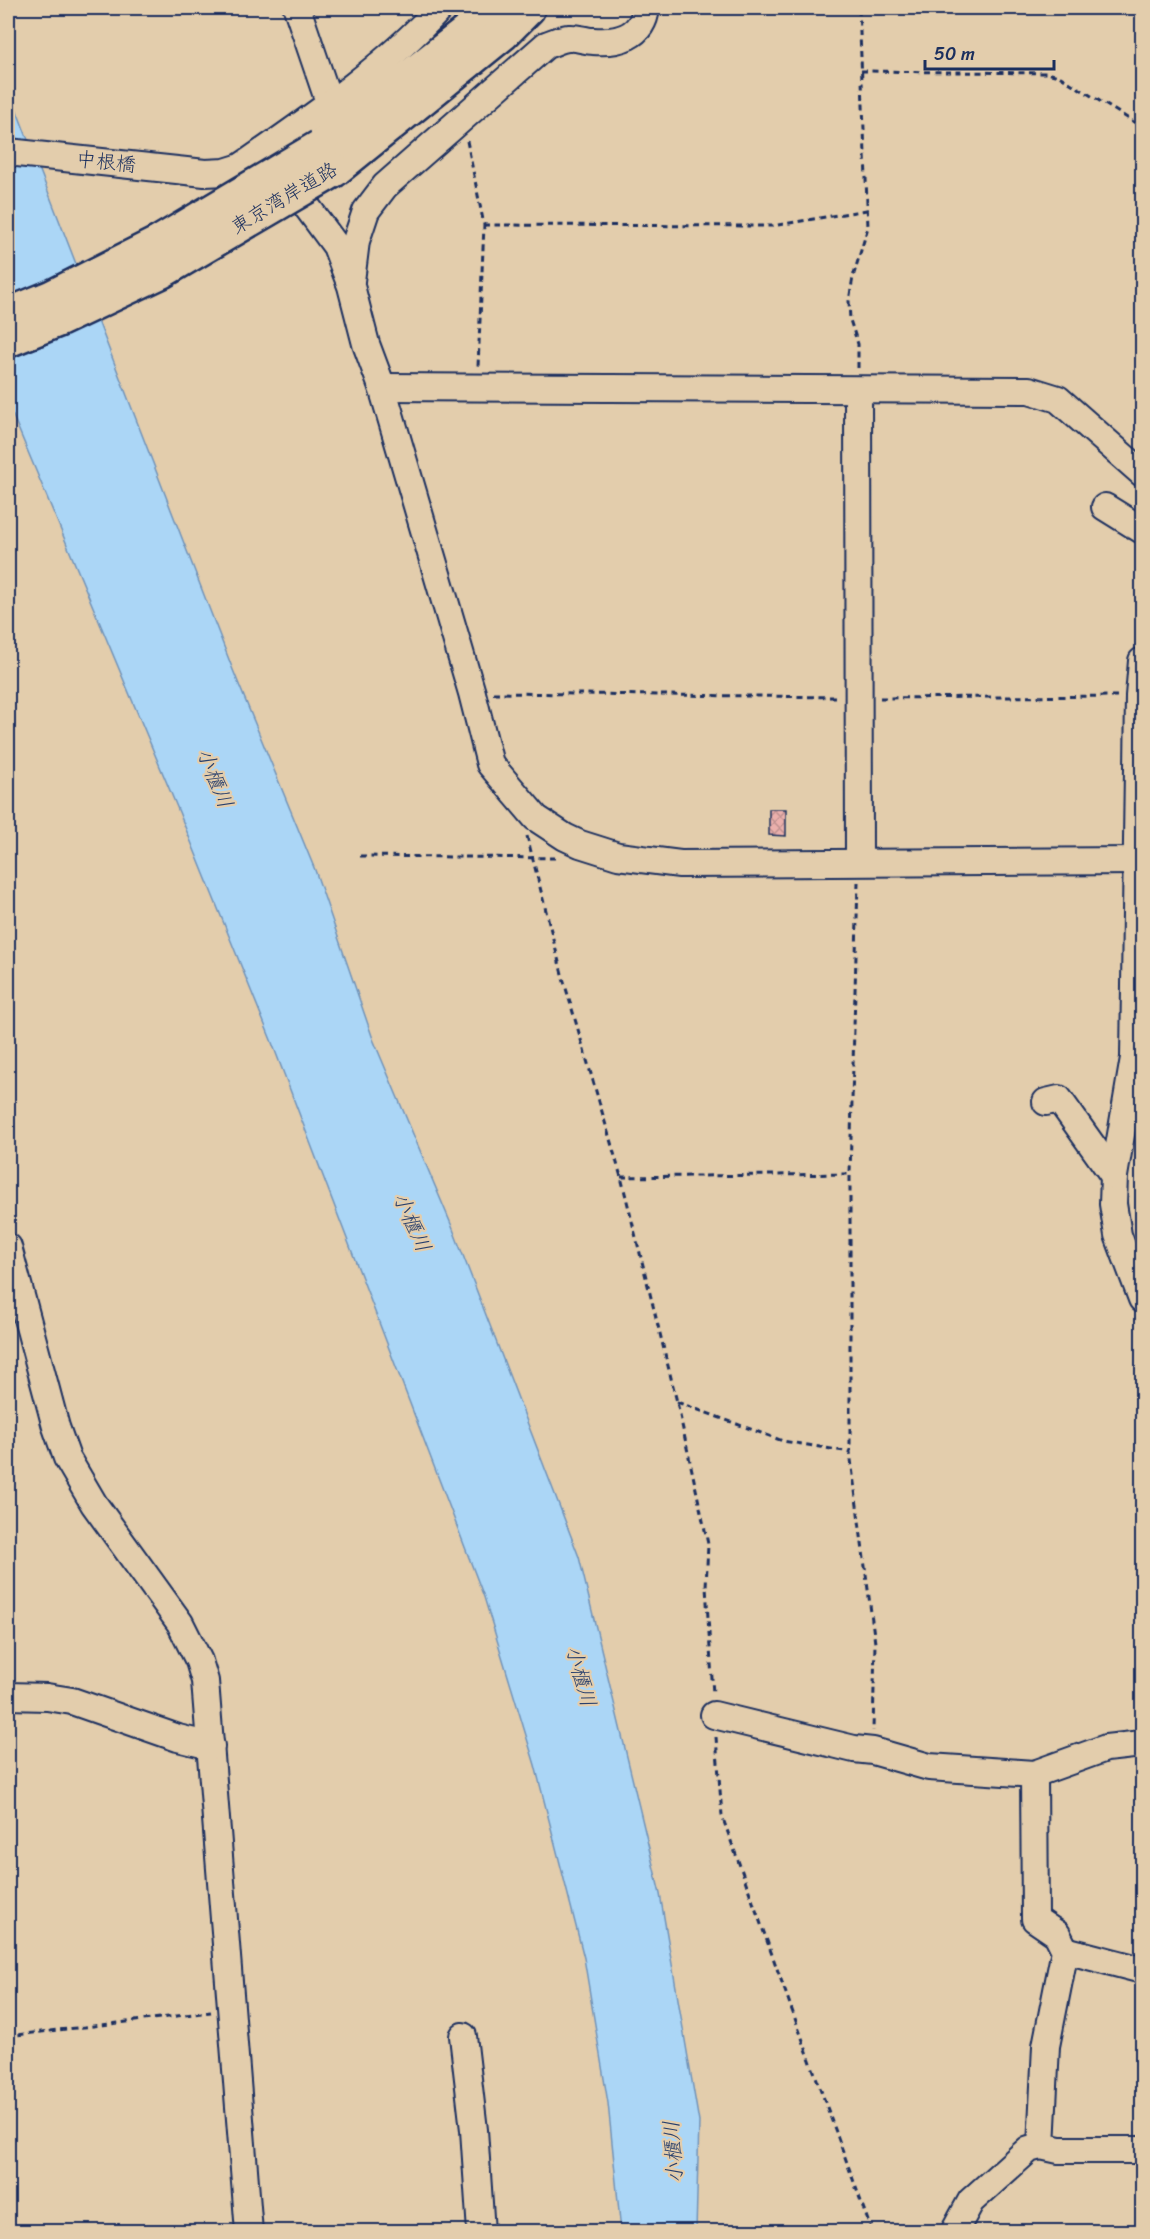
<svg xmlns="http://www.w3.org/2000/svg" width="1150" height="2239" font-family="Sriracha,'Klee One',sans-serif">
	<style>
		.water { fill: #abd6f6; stroke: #7193b9; stroke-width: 1.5 }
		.building { fill: url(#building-cross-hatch); stroke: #1b2f5e; stroke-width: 1.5 }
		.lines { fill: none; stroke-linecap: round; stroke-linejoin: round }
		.minor-casing { stroke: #1b2f5e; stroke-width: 30 }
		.highway-casing { stroke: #1b2f5e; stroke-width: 38 }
		.path { stroke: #1b2f5e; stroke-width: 3; stroke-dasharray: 6 4.5; stroke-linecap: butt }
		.minor { stroke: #e3cdac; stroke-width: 26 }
		.highway { stroke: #e3cdac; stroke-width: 33 }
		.highway-bridge-casing { stroke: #1b2f5e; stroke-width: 38; stroke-linecap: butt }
		.highway-bridge { stroke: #e3cdac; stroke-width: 33 }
		.labels { text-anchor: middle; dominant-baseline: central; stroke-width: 4.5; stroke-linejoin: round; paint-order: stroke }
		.street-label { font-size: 20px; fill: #1b2f5e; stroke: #e3cdac }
		.water-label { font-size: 21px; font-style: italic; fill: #29406d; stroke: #e3cdac }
	</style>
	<defs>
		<pattern id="building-cross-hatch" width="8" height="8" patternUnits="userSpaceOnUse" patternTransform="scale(1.5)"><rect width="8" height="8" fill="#ebb0ac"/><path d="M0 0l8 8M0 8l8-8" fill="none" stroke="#be908f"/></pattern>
	</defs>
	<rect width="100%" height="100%" fill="#e3cdac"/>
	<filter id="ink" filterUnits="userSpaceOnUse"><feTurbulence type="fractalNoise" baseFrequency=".0167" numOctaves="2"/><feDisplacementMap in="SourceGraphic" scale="12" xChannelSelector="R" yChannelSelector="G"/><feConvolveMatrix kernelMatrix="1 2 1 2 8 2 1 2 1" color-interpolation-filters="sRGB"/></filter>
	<g filter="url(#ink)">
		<polygon class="water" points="8,88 233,670 315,870 373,1039 451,1224 579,1557 660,1894 699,2122 696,2231 621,2231 608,2103 584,1958 535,1765 484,1597 271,1040 179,812 8,404"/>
		<polygon class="building" points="769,809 786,809 786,836 769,835"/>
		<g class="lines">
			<defs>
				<g id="minor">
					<polyline points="297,8 330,105"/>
					<path d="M8,152L205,173L225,172L241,167C310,119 382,70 440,8"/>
					<polyline points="241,167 260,170 305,204 336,246 351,286 366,344 382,387 472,693 490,764 536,818 565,837 580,844 618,856 680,864 1142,861"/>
					<path d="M351,281L356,241L366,211L385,186L546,45C553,43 562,38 569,38C577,37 585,41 593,41C618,43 643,37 646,8"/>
					<polyline points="382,387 1029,390 1058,399 1142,473"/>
					<polyline points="858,390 859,861"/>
					<polyline points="1105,507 1142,530"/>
					<polyline points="1142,661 1139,696 1134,1058 1114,1176 1113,1204 1118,1235 1142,1299"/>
					<polyline points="1046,1102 1059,1099 1114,1176"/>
					<polyline points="8,1247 56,1427 67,1458 94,1504 180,1623 199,1661 205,1681 249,2232"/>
					<polyline points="8,1696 47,1697 72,1701 178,1738 211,1746"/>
					<polyline points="714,1715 854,1749 873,1751 929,1767 1034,1774 1106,1748 1142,1744"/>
					<polyline points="1065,1950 1142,1970"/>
					<polyline points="463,2036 474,2130 481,2232"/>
					<polyline points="1041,2146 1059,2150 1142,2150"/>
					<polyline points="954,2232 971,2201 1029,2149 1041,2146 1046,2046 1065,1950 1057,1934 1035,1919 1034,1774"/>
				</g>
				<g id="highway">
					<polyline points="320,147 485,18 495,8"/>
					<polyline points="334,170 502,34 528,8"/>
				</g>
			</defs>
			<use href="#minor" class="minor-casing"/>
			<use href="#highway" class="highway-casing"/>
			<g class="path">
				<polyline points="861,71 1047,73 1059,76 1142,127"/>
				<polyline points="467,141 484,225 478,367"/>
				<polyline points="484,225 772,226 867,210"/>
				<polyline points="858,368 858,344 850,320 849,301 853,277 868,227 859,8"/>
				<polyline points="493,693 838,697"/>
				<polyline points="880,698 1120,696"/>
				<polyline points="527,836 563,978 621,1177 677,1402 708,1544 706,1587 713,1694"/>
				<polyline points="360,856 559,858"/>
				<polyline points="858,882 850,1174 850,1452 875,1643 873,1731"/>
				<polyline points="621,1177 850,1174"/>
				<polyline points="677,1402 783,1441 850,1452"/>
				<polyline points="716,1737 722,1816 872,2232"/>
				<polyline points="8,2036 211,2012"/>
			</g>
			<use href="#minor" class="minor"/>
			<use href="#highway" class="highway"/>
			<defs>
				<g id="highway-bridge">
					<polyline points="8,315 52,297 159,243 320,147"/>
					<polyline points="8,340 58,320 162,271 334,170"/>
				</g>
			</defs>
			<use href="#highway-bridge" class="highway-bridge-casing"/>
			<use href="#highway-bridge" class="highway-bridge"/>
		</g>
	</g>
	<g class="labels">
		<g class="street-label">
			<text transform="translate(106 162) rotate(6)">中根橋</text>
			<text transform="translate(284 198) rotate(-31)">東京湾岸道路</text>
		</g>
		<g class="water-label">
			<text transform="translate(215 778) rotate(68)">小櫃川</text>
			<text transform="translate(412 1222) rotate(66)">小櫃川</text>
			<text transform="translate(581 1676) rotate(75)">小櫃川</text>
			<text transform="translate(673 2152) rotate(-94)">小櫃川</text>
		</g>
	</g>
	<rect width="1150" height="2239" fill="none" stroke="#e3cdac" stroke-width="30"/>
	<rect x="15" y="15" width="1120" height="2209" fill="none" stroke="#1b2f5e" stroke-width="2" filter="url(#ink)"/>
	<path d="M925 60v9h129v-9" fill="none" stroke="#1b2f5e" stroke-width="3"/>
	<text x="934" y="60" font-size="18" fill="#1b2f5e" stroke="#e3cdac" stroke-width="4.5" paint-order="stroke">50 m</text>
</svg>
